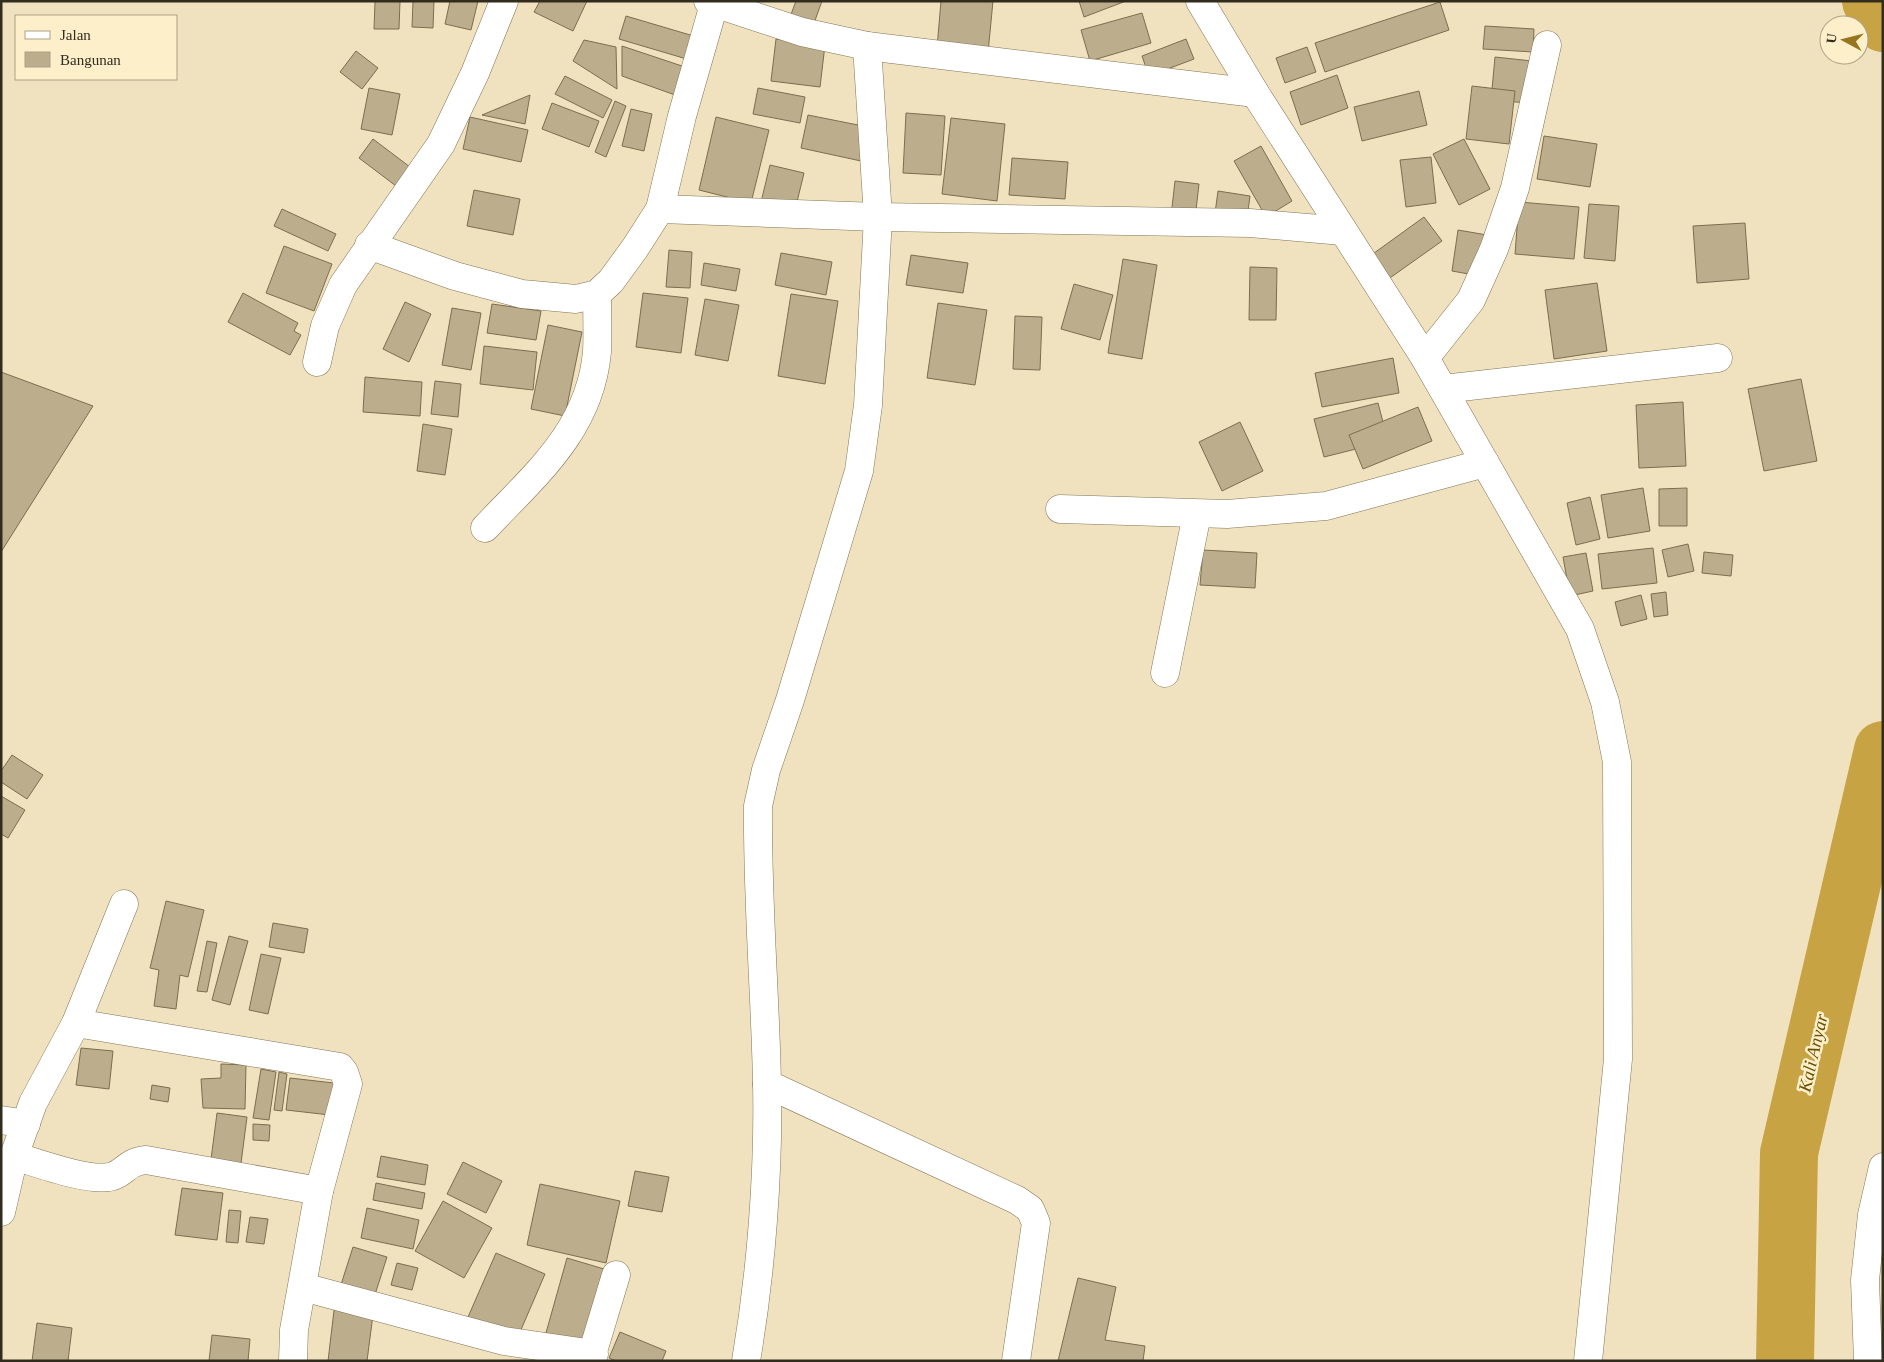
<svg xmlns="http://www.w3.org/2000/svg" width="1884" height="1362" font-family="Georgia,serif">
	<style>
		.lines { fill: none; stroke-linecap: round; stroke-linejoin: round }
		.river { stroke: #c8a343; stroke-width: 58 }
		.building { fill: #bcae8c; stroke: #7b6e4e }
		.minor-casing { stroke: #827454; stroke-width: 29 }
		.minor { stroke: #fff; stroke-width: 28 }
		.labels { text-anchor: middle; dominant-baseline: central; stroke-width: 5; stroke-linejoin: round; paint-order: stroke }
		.water-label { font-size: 18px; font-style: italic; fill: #695001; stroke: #feefcb }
	</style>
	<rect width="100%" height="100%" fill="#f1e2bf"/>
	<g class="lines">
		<g class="river">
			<polyline points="1871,1 1883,23"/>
			<polyline points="1785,1361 1789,1153 1883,750"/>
		</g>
	</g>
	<g class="building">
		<polygon points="375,1 400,1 399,29 374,29"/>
		<polygon points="413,1 434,1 433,28 412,27"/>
		<polygon points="450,1 478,1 471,30 445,24"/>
		<polygon points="540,1 587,1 573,31 534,12"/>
		<polygon points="796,1 822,1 813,26 790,17"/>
		<polygon points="941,1 993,1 988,53 937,48"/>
		<polygon points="1079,1 1126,1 1084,17"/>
		<polygon points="1440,2 1449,30 1325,72 1315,43"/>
		<polygon points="1142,13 1151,43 1090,61 1081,30"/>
		<polygon points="626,16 697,37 690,60 619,39"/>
		<polygon points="1485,26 1534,29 1533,52 1483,49"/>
		<polygon points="776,39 825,45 820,87 771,81"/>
		<polygon points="1186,39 1194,59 1149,76 1142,56"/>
		<polygon points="584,40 616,47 617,89 573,61"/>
		<polygon points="622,46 685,67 675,95 622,76"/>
		<polygon points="1307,47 1316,72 1285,83 1276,58"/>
		<polygon points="356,51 378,68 362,89 340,72"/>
		<polygon points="1495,57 1532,61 1528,103 1491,100"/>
		<polygon points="1337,75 1348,108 1301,125 1290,92"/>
		<polygon points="565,76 612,100 603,118 555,94"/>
		<polygon points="1472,86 1515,91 1509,144 1466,139"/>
		<polygon points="369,88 400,94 392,135 361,129"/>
		<polygon points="758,88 805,97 800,123 753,114"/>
		<polygon points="1419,91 1427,125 1362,141 1354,107"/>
		<polygon points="530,95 525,124 482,115"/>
		<polygon points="615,101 626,106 606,157 595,152"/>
		<polygon points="552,103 599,121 589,147 542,129"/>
		<polygon points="631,109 652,114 644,151 622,146"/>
		<polygon points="906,113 945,116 941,175 903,173"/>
		<polygon points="808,115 868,127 861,161 801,148"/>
		<polygon points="470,117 528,130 521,162 463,149"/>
		<polygon points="716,117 769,130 751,203 699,190"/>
		<polygon points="951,118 1005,124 997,201 942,194"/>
		<polygon points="1544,136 1597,144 1590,187 1537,179"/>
		<polygon points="373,139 418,173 404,192 359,158"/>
		<polygon points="1464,139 1490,189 1459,205 1433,154"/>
		<polygon points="1261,146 1292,201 1266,217 1234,161"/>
		<polygon points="1431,157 1436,203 1406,207 1400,160"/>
		<polygon points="1012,158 1068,162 1065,199 1009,195"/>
		<polygon points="770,165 804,173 795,210 761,202"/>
		<polygon points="1175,181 1199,184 1195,219 1171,216"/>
		<polygon points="474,190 520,199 513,235 467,226"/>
		<polygon points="1218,191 1250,196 1247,218 1215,213"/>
		<polygon points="1519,202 1579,207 1574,259 1515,254"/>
		<polygon points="1589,204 1619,206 1615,261 1584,258"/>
		<polygon points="282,209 336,234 328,251 274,226"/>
		<polygon points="1424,217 1442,241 1387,280 1370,256"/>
		<polygon points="1745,223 1749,279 1697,283 1693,226"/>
		<polygon points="1458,230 1487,235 1480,276 1452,271"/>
		<polygon points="284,246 332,264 314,311 266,293"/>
		<polygon points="669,250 692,252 690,288 666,287"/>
		<polygon points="781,253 832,262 826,295 775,285"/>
		<polygon points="911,255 968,263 963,293 906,285"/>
		<polygon points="1123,259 1157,265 1142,359 1108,353"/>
		<polygon points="704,263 740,269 736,291 701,285"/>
		<polygon points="1250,267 1277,268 1276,320 1249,320"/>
		<polygon points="1597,283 1607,351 1554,359 1545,290"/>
		<polygon points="1074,284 1113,295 1100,340 1061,329"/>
		<polygon points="243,293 298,323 294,331 301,335 290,355 228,322"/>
		<polygon points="643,293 688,298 681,353 636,347"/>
		<polygon points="791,294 838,301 825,384 778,376"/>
		<polygon points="705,299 739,305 728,361 695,355"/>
		<polygon points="405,302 431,314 409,362 383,349"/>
		<polygon points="938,303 987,310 975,385 927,378"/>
		<polygon points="492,304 541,311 536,340 487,333"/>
		<polygon points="452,308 481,313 471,370 442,365"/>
		<polygon points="1015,316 1042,317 1040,370 1013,369"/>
		<polygon points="548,325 582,332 565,416 531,409"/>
		<polygon points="484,346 537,352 533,390 480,384"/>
		<polygon points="1393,358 1399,393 1322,407 1315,373"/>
		<polygon points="1,372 93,406 1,552"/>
		<polygon points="365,377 422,382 420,416 363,412"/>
		<polygon points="1801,379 1817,461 1764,471 1748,389"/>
		<polygon points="435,381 461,384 458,417 431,414"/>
		<polygon points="1683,402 1686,466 1639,468 1636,405"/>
		<polygon points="1378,403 1388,441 1324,457 1314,419"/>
		<polygon points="1418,407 1432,441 1363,469 1349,435"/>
		<polygon points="1240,422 1263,471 1222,491 1199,442"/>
		<polygon points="423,424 452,429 445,475 417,471"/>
		<polygon points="1643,488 1650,531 1608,538 1601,495"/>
		<polygon points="1687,488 1687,526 1659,526 1659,489"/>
		<polygon points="1590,497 1600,539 1576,545 1567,503"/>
		<polygon points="1688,544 1694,571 1668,577 1662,550"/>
		<polygon points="1653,548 1657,583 1602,589 1598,554"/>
		<polygon points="1203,550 1257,553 1255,588 1200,585"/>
		<polygon points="1704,552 1733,555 1731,576 1702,573"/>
		<polygon points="1586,553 1593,591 1570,596 1563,557"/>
		<polygon points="1666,592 1668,615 1654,617 1651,594"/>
		<polygon points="1641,595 1647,619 1621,626 1615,602"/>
		<polygon points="12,755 43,775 27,799 1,782 1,771"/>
		<polygon points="1,796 25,810 8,838 1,834"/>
		<polygon points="166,901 204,910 188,977 180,975 176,1009 154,1006 159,970 150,968"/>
		<polygon points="273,923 308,929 304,953 269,947"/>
		<polygon points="229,936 248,941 230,1005 212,1000"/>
		<polygon points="207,941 217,943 207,992 197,991"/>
		<polygon points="261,954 281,958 268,1014 249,1010"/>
		<polygon points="81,1048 113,1051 109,1089 76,1085"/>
		<polygon points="221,1064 246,1065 245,1109 203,1108 201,1079 221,1078"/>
		<polygon points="261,1069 276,1072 269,1120 253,1118"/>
		<polygon points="279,1072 287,1074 282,1111 274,1110"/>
		<polygon points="290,1078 334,1083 330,1115 286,1110"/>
		<polygon points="152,1085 170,1088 168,1102 150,1099"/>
		<polygon points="217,1113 247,1117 240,1171 210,1167"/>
		<polygon points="253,1124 270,1125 269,1141 253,1140"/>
		<polygon points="381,1156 428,1165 425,1185 377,1177"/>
		<polygon points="463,1162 502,1181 486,1213 447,1194"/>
		<polygon points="635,1171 669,1177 662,1212 628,1206"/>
		<polygon points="376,1183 425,1193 422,1209 373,1200"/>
		<polygon points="540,1184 620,1201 606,1263 527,1245"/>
		<polygon points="182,1188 223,1193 217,1240 175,1235"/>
		<polygon points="443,1201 492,1228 464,1278 415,1251"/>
		<polygon points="367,1208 419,1220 413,1249 361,1238"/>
		<polygon points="229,1210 241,1211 238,1243 226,1242"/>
		<polygon points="250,1217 268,1219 264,1244 246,1242"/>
		<polygon points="353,1247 387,1257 372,1304 338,1294"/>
		<polygon points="496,1253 545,1274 517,1339 468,1317"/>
		<polygon points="567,1258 604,1269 581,1351 544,1340"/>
		<polygon points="397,1263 418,1268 412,1290 391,1285"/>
		<polygon points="1078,1278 1116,1287 1105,1340 1145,1346 1143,1361 1058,1361"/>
		<polygon points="335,1302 374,1307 367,1361 328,1361"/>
		<polygon points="37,1323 72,1328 68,1361 32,1361"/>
		<polygon points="620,1332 666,1351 662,1361 616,1361 609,1358"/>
		<polygon points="212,1335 250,1339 248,1361 209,1361"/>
	</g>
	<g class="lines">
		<defs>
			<g id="minor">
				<polyline points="708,1 802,32 867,46 1255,93"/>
				<polyline points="1200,1 1255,93 1425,358 1580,629 1605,702 1617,762 1618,1059 1588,1361"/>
				<polyline points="660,209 878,217 1250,223 1343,231"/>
				<polyline points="369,245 455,276 522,294 576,299 597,294 611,281 635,248 660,209 682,116 715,1"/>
				<polyline points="1425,358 1471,300 1494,249 1515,188 1547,45"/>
				<polyline points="317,362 325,326 343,285 441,144 475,73 504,1"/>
				<polyline points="1443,389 1718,358"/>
				<polyline points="1060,509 1227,514 1326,506 1485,463"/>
				<path d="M485,528C535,475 590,430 597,352C598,333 597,313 597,294"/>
				<polyline points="1165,673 1197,514"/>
				<polyline points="76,1023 340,1067 344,1072 348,1084 319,1191 294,1330 293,1361"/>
				<polyline points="767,1084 1017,1200 1030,1209 1036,1223 1016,1361"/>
				<polyline points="1,1120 26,1124"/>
				<path d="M14,1156C38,1163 86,1181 109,1177C124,1175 125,1162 146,1160L319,1191"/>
				<polyline points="1,1212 14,1156 33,1103 76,1023 124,904"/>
				<polyline points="303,1287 504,1341 594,1354"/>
				<polyline points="590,1361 616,1275"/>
				<path d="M746,1361C761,1273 769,1172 767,1082C765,990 757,898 758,806L766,770L790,700L859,471L868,405L878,217L867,46"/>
				<polyline points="1868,1361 1865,1280 1872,1215 1883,1167"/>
			</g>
		</defs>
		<use href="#minor" class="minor-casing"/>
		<use href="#minor" class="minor"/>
	</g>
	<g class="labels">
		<g class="water-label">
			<text transform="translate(1813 1053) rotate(-77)">Kali Anyar</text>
		</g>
	</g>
	<rect width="1884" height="1362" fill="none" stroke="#312c1e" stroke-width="5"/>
	<rect x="15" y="15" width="162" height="65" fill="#feefcb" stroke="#aca186"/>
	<rect x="25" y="31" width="25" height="8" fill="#ffffff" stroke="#aca186"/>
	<text x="60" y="40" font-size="15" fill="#312c1e">Jalan</text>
	<rect x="25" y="52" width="25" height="15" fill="#bcae8c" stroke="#aca186"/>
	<text x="60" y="65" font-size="15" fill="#312c1e">Bangunan</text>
	<g transform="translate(1844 40) rotate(277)"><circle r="24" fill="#feefcb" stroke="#aca186"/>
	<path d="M0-4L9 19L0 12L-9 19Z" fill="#95761e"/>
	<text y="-8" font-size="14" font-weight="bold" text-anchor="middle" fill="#312c1e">U</text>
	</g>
</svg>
